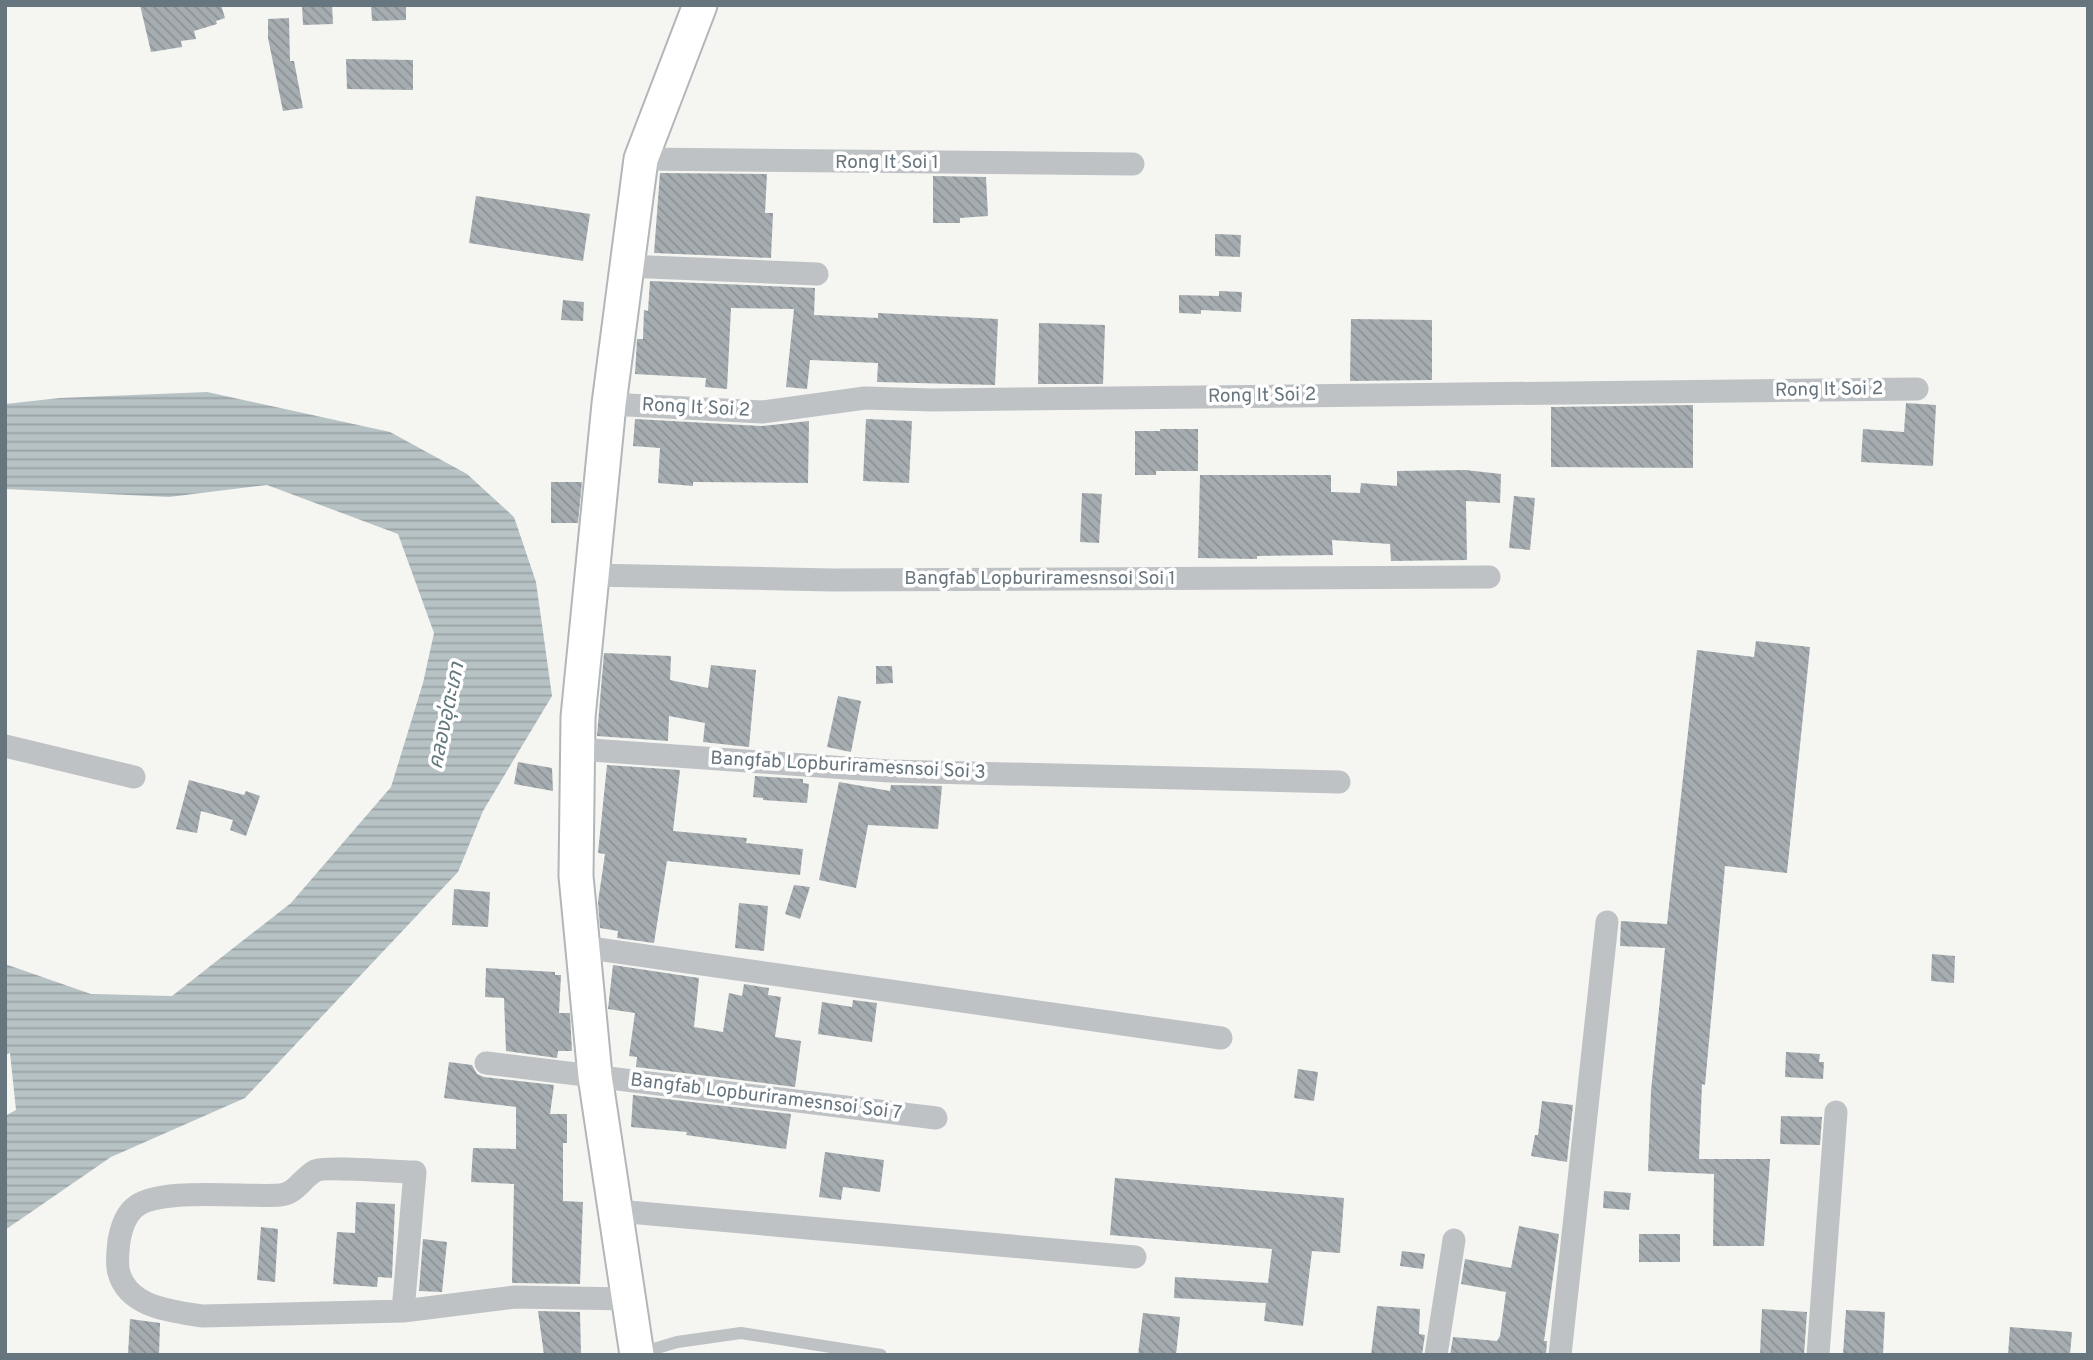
<svg xmlns="http://www.w3.org/2000/svg" width="2093" height="1360" font-family="Overpass,'Noto Sans Thai',sans-serif">
	<style>
		.water { fill: url(#water-rules) }
		.building { fill: url(#building-back-hatch) }
		.lines { fill: none; stroke-linecap: round; stroke-linejoin: round }
		.secondary-casing { stroke: #b1b6b9; stroke-width: 37 }
		.lane { stroke: #bec2c5; stroke-width: 12 }
		.street { stroke: #bec2c5; stroke-width: 23 }
		.secondary { stroke: #fff; stroke-width: 33 }
		.labels { text-anchor: middle; dominant-baseline: central; stroke-width: 7; stroke-linejoin: round; paint-order: stroke }
		.street-label { font-size: 19px; fill: #67757f; stroke: #fff }
		.water-label { font-size: 21px; font-style: italic; fill: #63777c; stroke: #fff }
	</style>
	<defs>
		<pattern id="water-rules" width="6" height="5" patternUnits="userSpaceOnUse" patternTransform="scale(1.75)"><rect width="6" height="5" fill="#b7c2c5"/><path d="M0 2.5h6" fill="none" stroke="#99a2a5"/></pattern>
		<pattern id="building-back-hatch" width="6" height="6" patternUnits="userSpaceOnUse" patternTransform="scale(1.75)"><rect width="6" height="6" fill="#a6adb1"/><path d="M-1 5l2 2M0 0l6 6M5-1l2 2" fill="none" stroke="#8b9195"/></pattern>
	</defs>
	<rect width="100%" height="100%" fill="#f5f5f2"/>
	<polygon class="water" points="207,392 390,432 467,474 514,517 536,582 552,696 483,811 458,872 245,1098 111,1157 5,1230 5,1116 16,1110 10,1053 5,1055 5,964 91,994 172,996 291,903 391,787 423,683 434,633 398,534 267,485 169,497 5,489 5,404 60,398"/>
	<g class="building">
		<polygon points="140,5 221,5 225,18 216,21 217,24 194,31 196,39 181,41 182,47 151,52"/>
		<polygon points="302,5 332,5 333,24 303,25"/>
		<polygon points="371,5 406,5 406,20 372,21"/>
		<polygon points="289,18 290,61 294,61 303,108 283,111 268,38 268,19"/>
		<polygon points="346,59 413,60 413,90 347,89"/>
		<polygon points="660,173 767,174 765,213 773,213 771,258 654,253"/>
		<polygon points="933,176 986,177 988,216 960,218 960,223 933,223"/>
		<polygon points="476,196 590,214 583,261 469,243"/>
		<polygon points="1215,234 1241,235 1240,257 1215,256"/>
		<polygon points="650,281 815,288 814,315 878,318 878,313 998,319 995,385 877,382 878,363 810,360 807,389 786,387 794,309 731,308 727,389 705,387 706,378 635,374 637,339 643,339 644,310 648,311"/>
		<polygon points="1219,291 1242,292 1241,312 1201,310 1201,314 1179,313 1179,295 1219,296"/>
		<polygon points="563,300 584,302 583,321 561,320"/>
		<polygon points="1351,319 1432,320 1432,380 1350,381"/>
		<polygon points="1039,323 1105,325 1103,384 1038,384"/>
		<polygon points="1906,403 1936,405 1933,466 1861,462 1863,429 1904,432"/>
		<polygon points="1693,405 1693,468 1551,467 1551,407"/>
		<polygon points="635,419 761,426 809,421 808,483 693,482 693,486 658,483 660,448 633,446"/>
		<polygon points="866,419 912,421 909,483 863,481"/>
		<polygon points="1160,429 1198,429 1198,471 1156,471 1156,475 1135,475 1135,431 1160,431"/>
		<polygon points="1465,470 1501,474 1500,503 1466,501 1467,560 1391,561 1390,544 1332,540 1333,555 1257,556 1257,559 1198,558 1200,475 1331,475 1331,492 1360,493 1361,483 1397,486 1397,471"/>
		<polygon points="551,482 582,482 578,523 551,523"/>
		<polygon points="1082,493 1102,494 1099,543 1080,542"/>
		<polygon points="1514,496 1535,498 1530,550 1509,548"/>
		<polygon points="1756,641 1810,647 1787,873 1725,866 1705,1085 1702,1084 1699,1159 1770,1159 1764,1246 1713,1246 1714,1174 1648,1171 1651,1091 1665,948 1620,946 1621,921 1667,924 1697,650 1754,657"/>
		<polygon points="604,653 671,656 670,680 708,688 711,665 756,670 749,747 703,742 705,723 669,716 668,741 597,736"/>
		<polygon points="876,666 892,666 893,683 876,684"/>
		<polygon points="838,696 861,701 851,752 827,747"/>
		<polygon points="518,762 552,768 553,791 514,784"/>
		<polygon points="607,765 680,770 673,831 747,838 746,843 803,849 800,875 667,861 654,943 617,938 618,931 600,928 598,902 605,854 598,853"/>
		<polygon points="755,776 803,779 803,783 809,784 807,803 763,800 763,798 753,797"/>
		<polygon points="189,780 244,795 246,791 260,796 246,836 230,830 233,820 201,811 197,833 176,829"/>
		<polygon points="839,782 890,791 891,785 942,786 938,829 868,825 856,888 819,880"/>
		<polygon points="794,885 810,887 800,919 785,914"/>
		<polygon points="454,889 490,892 488,927 452,925"/>
		<polygon points="739,903 768,906 764,951 735,948"/>
		<polygon points="1932,954 1955,956 1954,983 1931,981"/>
		<polygon points="613,965 699,978 694,1027 723,1032 729,993 742,996 744,984 769,988 768,995 781,997 775,1037 801,1041 795,1087 636,1067 637,1057 629,1056 635,1013 608,1009"/>
		<polygon points="486,968 555,972 555,975 561,975 559,1013 570,1013 572,1051 558,1051 557,1058 506,1051 504,998 485,997"/>
		<polygon points="853,1000 877,1003 872,1042 818,1034 822,1002 852,1007"/>
		<polygon points="1786,1052 1820,1054 1819,1062 1824,1062 1823,1079 1785,1077"/>
		<polygon points="449,1062 472,1065 477,1074 484,1077 554,1085 550,1114 567,1114 567,1143 563,1143 563,1201 583,1202 580,1284 512,1283 514,1184 471,1182 473,1148 516,1149 516,1107 444,1098"/>
		<polygon points="1298,1069 1318,1072 1314,1101 1294,1098"/>
		<polygon points="633,1095 791,1114 786,1149 686,1135 687,1132 631,1127"/>
		<polygon points="1542,1101 1573,1105 1567,1162 1531,1156 1535,1135 1538,1135"/>
		<polygon points="1781,1116 1822,1117 1820,1145 1780,1144"/>
		<polygon points="825,1152 884,1160 880,1192 843,1187 841,1200 819,1197"/>
		<polygon points="1115,1178 1344,1198 1340,1253 1312,1251 1303,1326 1264,1321 1266,1303 1174,1298 1175,1277 1268,1283 1272,1249 1110,1235"/>
		<polygon points="1604,1191 1631,1193 1629,1210 1603,1208"/>
		<polygon points="356,1202 395,1204 392,1278 378,1277 377,1287 333,1284 337,1232 355,1233"/>
		<polygon points="1519,1226 1559,1234 1544,1341 1547,1341 1546,1355 1450,1355 1453,1337 1497,1341 1500,1336 1506,1292 1461,1284 1465,1259 1511,1268"/>
		<polygon points="261,1227 278,1229 275,1282 257,1280"/>
		<rect x="1639" y="1234" width="41" height="28"/>
		<polygon points="423,1239 447,1242 442,1292 419,1291"/>
		<polygon points="1402,1251 1425,1254 1423,1269 1400,1266"/>
		<polygon points="1377,1306 1420,1309 1419,1334 1425,1335 1422,1355 1371,1355"/>
		<polygon points="1762,1309 1807,1312 1804,1355 1760,1355"/>
		<polygon points="1846,1310 1885,1312 1883,1355 1843,1355"/>
		<polygon points="538,1311 580,1312 581,1355 544,1355"/>
		<polygon points="1143,1313 1180,1317 1176,1355 1138,1355"/>
		<polygon points="130,1319 160,1323 159,1355 128,1355"/>
		<polygon points="2010,1327 2072,1332 2070,1355 2008,1355"/>
	</g>
	<g class="lines">
		<defs>
			<polyline id="secondary" points="637,1355 595,1076 576,876 578,717 609,404 641,159 700,5"/>
		</defs>
		<use href="#secondary" class="secondary-casing"/>
		<polyline class="lane" points="637,1354 677,1342 741,1333 881,1355"/>
		<g class="street">
			<polyline points="641,159 1133,164"/>
			<polyline points="625,266 817,274"/>
			<polyline points="609,404 762,412 865,398 933,400 1917,389"/>
			<polyline points="591,575 832,580 1489,577"/>
			<polyline points="5,746 134,777"/>
			<polyline points="577,749 889,771 1339,782"/>
			<polyline points="583,947 1221,1038"/>
			<polyline points="486,1063 936,1118"/>
			<polyline points="617,1211 1135,1257"/>
			<path d="M403,1311L415,1172C399,1172 324,1166 315,1171C302,1178 296,1194 280,1195C247,1198 158,1186 134,1208C125,1216 121,1229 119,1241C118,1251 116,1263 119,1273C129,1308 172,1311 202,1316L403,1311L515,1297L628,1299"/>
			<polyline points="1436,1355 1454,1240"/>
			<polyline points="1560,1355 1607,922"/>
			<polyline points="1818,1355 1836,1112"/>
		</g>
		<use href="#secondary" class="secondary"/>
	</g>
	<g class="labels">
		<g class="street-label">
			<text x="887" y="163">Rong It Soi 1</text>
			<text transform="translate(1829 390) rotate(-1)">Rong It Soi 2</text>
			<text transform="translate(1262 396) rotate(-1)">Rong It Soi 2</text>
			<text transform="translate(696 408) rotate(3)">Rong It Soi 2</text>
			<text x="1040" y="579">Bangfab Lopburiramesnsoi Soi 1</text>
			<text transform="translate(848 766) rotate(3)">Bangfab Lopburiramesnsoi Soi 3</text>
			<text transform="translate(766 1097) rotate(7)">Bangfab Lopburiramesnsoi Soi 7</text>
		</g>
		<g class="water-label">
			<text transform="translate(447 716) rotate(-78)">คลองอุ่ตะเภา</text>
		</g>
	</g>
	<rect width="2093" height="1360" fill="none" stroke="#67757f" stroke-width="14"/>
</svg>
